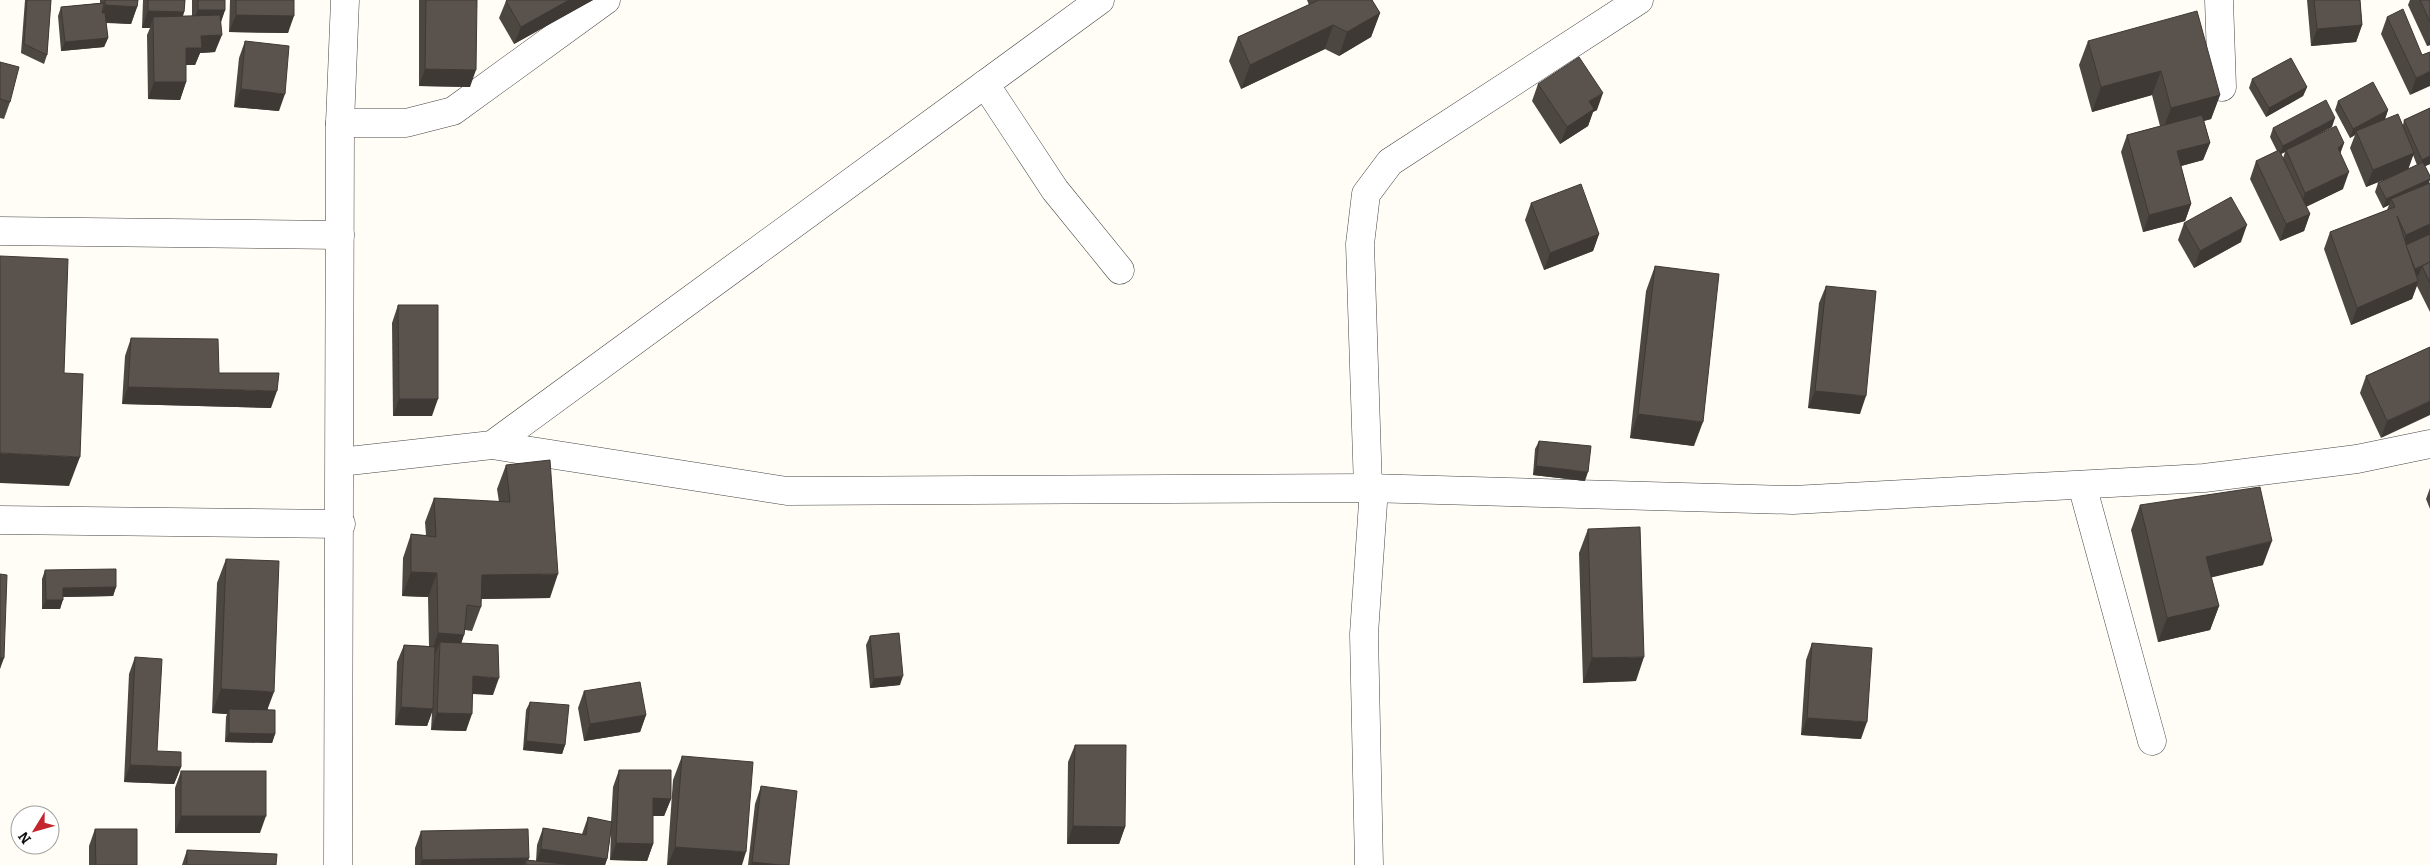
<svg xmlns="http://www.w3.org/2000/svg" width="2430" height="865" font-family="Bitter,serif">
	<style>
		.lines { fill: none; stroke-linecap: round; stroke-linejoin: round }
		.minor-casing { stroke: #444; stroke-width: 29 }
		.minor { stroke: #fff; stroke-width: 28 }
		.wall { fill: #4d4742; fill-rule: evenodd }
		.shaded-wall { fill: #3f3936 }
		.building { fill: #5a524d; stroke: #3f3936 }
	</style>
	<rect width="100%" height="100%" fill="#fffdf5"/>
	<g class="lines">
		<defs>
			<g id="minor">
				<polyline points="2219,0 2222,87"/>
				<polyline points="985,84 1055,190 1120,270"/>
				<polyline points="340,123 406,123 453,111 606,0"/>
				<polyline points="0,231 340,235"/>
				<polyline points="492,445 787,491 1368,488 1793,500 2204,478 2357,459 2430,444"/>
				<polyline points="340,462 492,445 1100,0"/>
				<polyline points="2082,485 2152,741"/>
				<polyline points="1368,488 1360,244 1366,194 1390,162 1639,0"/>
				<polyline points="0,520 341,524"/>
				<polyline points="338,865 340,123 345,0"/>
				<polyline points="1369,865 1364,634 1374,488"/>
			</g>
		</defs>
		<use href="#minor" class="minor-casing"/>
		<use href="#minor" class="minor"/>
	</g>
	<g class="wall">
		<polygon points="25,0 51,0 47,55 44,64 21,53"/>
		<polygon points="100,0 138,0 137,7 131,24 106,23 108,38 104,47 61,51 58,16 61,7 100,3"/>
		<polygon points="143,0 185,0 184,12 183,16 192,16 192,0 225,0 225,10 221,22 215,52 200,53 195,65 186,65 186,82 180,100 148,99 147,35 150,28 142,28"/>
		<polygon points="230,0 294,0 288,33 229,32"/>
		<polygon points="419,0 477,0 470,87 419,86"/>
		<polygon points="593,0 514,44 499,18 506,1"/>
		<polygon points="1307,0 1372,0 1380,13 1371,37 1339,56 1325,49 1241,89 1229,61 1238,37 1309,5"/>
		<polygon points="2307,0 2360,0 2362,25 2356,42 2311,46"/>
		<polygon points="2410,0 2430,0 2430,45 2427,46 2408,5"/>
		<polygon points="2387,17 2422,55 2430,52 2410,95 2381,34"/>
		<polygon points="245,41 279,111 234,107 239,58"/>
		<polygon points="2088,41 2220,95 2211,119 2204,121 2210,143 2203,160 2181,166 2191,204 2185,221 2143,232 2121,152 2127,135 2160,126 2152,95 2092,112 2079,65"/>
		<polygon points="0,62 10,102 4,119 0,118"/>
		<polygon points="2252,79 2307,87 2303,96 2266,117 2249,88"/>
		<polygon points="1538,84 1597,110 1593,112 1588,126 1560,144 1532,101"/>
		<path d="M2338,101L2388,110L2385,119L2403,125L2404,120L2430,108V164L2425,166L2430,176L2429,183H2430V312L2417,286L2412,299L2351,325L2324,249L2330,232L2387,210L2389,205L2383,208L2375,192L2378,183L2386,179L2366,187L2350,148L2355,135L2350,138L2335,110ZM2413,155L2417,165L2408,169Z"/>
		<path d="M2332,127L2311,138L2344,143L2340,153L2343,189L2306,207L2310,214L2304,231L2280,241L2250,179L2256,161L2277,151L2270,137L2273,128ZM2285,152L2283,158L2281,154Z"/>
		<polygon points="1531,203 1599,234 1593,251 1544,270 1525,220"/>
		<polygon points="2184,223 2241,242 2194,268 2178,240"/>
		<polygon points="1655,266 1694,446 1630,438 1646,291"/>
		<polygon points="1826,286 1860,414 1808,408 1819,303"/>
		<polygon points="398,305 432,416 393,416 392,323"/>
		<polygon points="131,338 219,373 271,408 122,404 125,356"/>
		<polygon points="2430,347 2381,438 2360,393 2366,376"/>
		<polygon points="1539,441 1585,481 1533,475 1535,449"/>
		<polygon points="506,465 550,598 481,599 481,607 472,631 465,630 461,644 493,695 472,694 466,731 431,730 432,712 427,726 395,725 397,662 404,645 429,646 428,597 402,596 403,558 411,534 426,535 425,522 434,498 499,502 497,489"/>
		<polygon points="2430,488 2430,509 2426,499"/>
		<polygon points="2140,505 2263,565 2211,577 2219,606 2210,630 2158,642 2131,530"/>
		<polygon points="1588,529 1636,681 1583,683 1579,553"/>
		<polygon points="226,559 275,734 272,743 225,742 226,717 227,714 212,713 217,583"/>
		<polygon points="45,570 116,587 113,596 63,597 60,609 42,609 42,579"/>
		<polygon points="870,636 900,685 870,688 866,645"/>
		<polygon points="1812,643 1861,739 1801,735 1806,660"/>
		<polygon points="135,657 157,751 181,767 174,784 124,782 129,674"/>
		<polygon points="584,691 646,715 640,732 584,741 578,708"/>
		<polygon points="530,702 565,745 562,754 523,750 526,710"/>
		<polygon points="1075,745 1125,827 1119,844 1067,844 1068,762"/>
		<polygon points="682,756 742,865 667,865 673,780"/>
		<polygon points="619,770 671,799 664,816 653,816 653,844 647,861 610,860 611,832 607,859 605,865 415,865 415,848 421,831 529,860 536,861 537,845 543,828 582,834 588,817 611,822 613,787"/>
		<polygon points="181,771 260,833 175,833 175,788"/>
		<polygon points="761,786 789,865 748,865 755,804"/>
		<polygon points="95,829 137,865 89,865 89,846"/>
		<polygon points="187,850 276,865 182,865"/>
	</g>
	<g class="shaded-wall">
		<polygon points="569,0 593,0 514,44 521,27"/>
		<polygon points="105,5 137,7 131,24 99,22"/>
		<polygon points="198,10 225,10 219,27 191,27"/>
		<polygon points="148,11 184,12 178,29 153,17 150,28 142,28"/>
		<polygon points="1380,13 1371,37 1339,56 1347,32"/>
		<polygon points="236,15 294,16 288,33 229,32"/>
		<polygon points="1333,25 1325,49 1241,89 1250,65"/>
		<polygon points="2362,25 2356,42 2311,46 2317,29"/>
		<polygon points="222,35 215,52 200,53 195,65 180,65 186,48 201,36"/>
		<polygon points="108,38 104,47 61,51 65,42"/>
		<polygon points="2430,39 2430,45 2427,46"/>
		<polygon points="425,69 476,70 470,87 419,86"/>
		<polygon points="2161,71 2152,95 2092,112 2101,87"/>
		<polygon points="2430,71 2430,86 2410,95 2416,78"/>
		<polygon points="154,82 186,82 180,100 148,99"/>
		<polygon points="2307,87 2303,96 2266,117 2269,108"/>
		<polygon points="241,89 285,94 279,111 234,107"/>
		<polygon points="1603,93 1597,110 1593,112 1588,126 1560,144 1567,127 1589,101"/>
		<polygon points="2220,95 2211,119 2162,132 2171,108"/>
		<polygon points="2388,110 2385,119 2356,131 2355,135 2350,138 2353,129"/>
		<polygon points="2335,118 2332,127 2286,151 2286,150 2285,152 2279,155 2283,146"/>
		<polygon points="2210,143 2203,160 2170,169 2177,151"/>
		<polygon points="2344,143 2338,160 2338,148"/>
		<polygon points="2414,153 2408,170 2366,187 2373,170"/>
		<polygon points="2430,156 2430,164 2419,169 2422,160"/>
		<polygon points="2349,172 2343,189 2299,210 2305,193"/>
		<polygon points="2430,179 2428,187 2391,199 2389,205 2383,208 2386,199"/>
		<polygon points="2191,204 2185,221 2143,232 2149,215"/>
		<polygon points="2310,214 2304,231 2280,241 2286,224"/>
		<polygon points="2430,224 2430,239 2400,252 2406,235"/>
		<polygon points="2247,225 2241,242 2194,268 2200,251"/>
		<polygon points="1599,234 1593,251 1544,270 1550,253"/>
		<polygon points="2422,266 2419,275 2411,278 2415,269"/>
		<polygon points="2418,281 2412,299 2351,325 2357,308"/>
		<polygon points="128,387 277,391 271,408 122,404"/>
		<polygon points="1815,391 1866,396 1860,414 1808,408"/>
		<polygon points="399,399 438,399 432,416 393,416"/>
		<polygon points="2430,401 2430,415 2381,438 2387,421"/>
		<polygon points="1638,414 1703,422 1694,446 1630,438"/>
		<polygon points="0,453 80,457 69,486 0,483"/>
		<polygon points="1536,466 1588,472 1585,481 1533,475"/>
		<polygon points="2272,541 2263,565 2197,581 2206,557"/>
		<polygon points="411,572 437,573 428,597 402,596"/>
		<polygon points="558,574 550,598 473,599 482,575"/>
		<polygon points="116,587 113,596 60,597 63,588"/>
		<polygon points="46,600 63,600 60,609 42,609"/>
		<polygon points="2219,606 2210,630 2158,642 2167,618"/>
		<polygon points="438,633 464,635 456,659 440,642 434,658 429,658"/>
		<polygon points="1644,657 1636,681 1583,683 1592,658"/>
		<polygon points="0,658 4,658 0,669"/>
		<polygon points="473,676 499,678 493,695 466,693"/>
		<polygon points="903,676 900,685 870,688 874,679"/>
		<polygon points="221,689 274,692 265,716 229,709 227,714 212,713"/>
		<polygon points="401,707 433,709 427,726 395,725"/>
		<polygon points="437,713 472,714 466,731 431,730"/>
		<polygon points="646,715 640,732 584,741 590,724"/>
		<polygon points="1807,718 1867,722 1861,739 1801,735"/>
		<polygon points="229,733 275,734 272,743 225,742"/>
		<polygon points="526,741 565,745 562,754 523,750"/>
		<polygon points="130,765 181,767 174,784 124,782"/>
		<polygon points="653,798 671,799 664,816 647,816"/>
		<polygon points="181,816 266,816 260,833 175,833"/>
		<polygon points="1073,826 1125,827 1119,844 1067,844"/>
		<polygon points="616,843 653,844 647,861 610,860"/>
		<polygon points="675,847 746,852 742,865 668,865"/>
		<polygon points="541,849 607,859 605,865 535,865"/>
		<polygon points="529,858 527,865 526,860 524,865 420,865 422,860"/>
		<polygon points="752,862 780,865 751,865"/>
	</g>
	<g class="building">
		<polygon points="27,0 51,0 47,55 24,44"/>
		<polygon points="105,0 138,0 137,7 105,5"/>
		<polygon points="148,0 185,0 184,12 148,11"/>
		<rect x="198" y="0" width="27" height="10"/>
		<polygon points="236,0 294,0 294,16 236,15"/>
		<polygon points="426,0 477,0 476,70 425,69"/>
		<polygon points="507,0 569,0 521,27 506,1"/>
		<polygon points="1319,0 1372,0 1380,13 1347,32 1333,25 1250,65 1238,37"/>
		<polygon points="2314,0 2360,0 2362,25 2317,29"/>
		<polygon points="2420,0 2430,0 2430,22"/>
		<polygon points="104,3 102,13 105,13 108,38 65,42 61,7"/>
		<polygon points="2403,9 2422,55 2430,52 2430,71 2416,78 2387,17"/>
		<polygon points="2197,11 2220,95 2171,108 2161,71 2101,87 2088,41"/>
		<polygon points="220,15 222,35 201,36 202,48 186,48 186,82 154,82 153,17"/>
		<polygon points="245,41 289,46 285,94 241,89"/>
		<polygon points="1579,57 1603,93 1589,101 1594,109 1567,127 1538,84"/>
		<polygon points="2291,58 2307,87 2269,108 2252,79"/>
		<polygon points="0,62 19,67 10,102 0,99"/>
		<polygon points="2373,82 2388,110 2353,129 2338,101"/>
		<polygon points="2326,100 2335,118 2283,146 2273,128"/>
		<polygon points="2430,108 2430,156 2422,160 2404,120"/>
		<polygon points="2398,114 2414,153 2373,170 2356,131"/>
		<polygon points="2202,115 2210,143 2177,151 2191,204 2149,215 2127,135"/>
		<polygon points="2336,126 2344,143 2338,148 2349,172 2305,193 2286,150"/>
		<polygon points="2279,150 2310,214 2286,224 2256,161"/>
		<polygon points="2423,162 2430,176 2430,179 2386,199 2378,183"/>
		<polygon points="2430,183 2430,224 2406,235 2397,216 2418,281 2357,308 2330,232 2395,207 2391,199"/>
		<polygon points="1581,184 1599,234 1550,253 1531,203"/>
		<polygon points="2231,197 2247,225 2200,251 2184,223"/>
		<polygon points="2430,234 2430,262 2415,269 2406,245"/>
		<polygon points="0,256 68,259 64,373 83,374 80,457 0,453"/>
		<polygon points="2430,262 2430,283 2422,266"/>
		<polygon points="1655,266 1719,274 1703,422 1638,414"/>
		<polygon points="1826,286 1876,291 1866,396 1815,391"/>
		<polygon points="398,305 438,305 438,399 399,399"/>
		<polygon points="131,338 218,339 219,373 279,373 277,391 128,387"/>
		<polygon points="2430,347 2430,401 2387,421 2366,376"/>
		<polygon points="1539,441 1591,446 1588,472 1536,466"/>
		<polygon points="550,460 558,574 482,575 481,607 467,605 464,635 438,633 437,573 411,572 411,534 436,537 434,498 510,502 506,465"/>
		<polygon points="2260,487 2272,541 2206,557 2219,606 2167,618 2140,505"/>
		<polygon points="1640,527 1644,657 1592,658 1588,529"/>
		<polygon points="226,559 279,561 274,692 221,689"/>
		<polygon points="116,569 116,587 63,588 63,600 46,600 45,570"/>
		<polygon points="0,574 7,575 4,658 0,658"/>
		<polygon points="899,633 903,676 874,679 870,636"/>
		<polygon points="440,642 498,645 499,678 473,676 472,714 437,713"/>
		<polygon points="1812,643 1872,648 1867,722 1807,718"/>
		<polygon points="404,645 435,647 433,709 401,707"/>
		<polygon points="135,657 162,659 157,751 181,752 181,767 130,765"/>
		<polygon points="640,682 646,715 590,724 584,691"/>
		<polygon points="530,702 569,705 565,745 526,741"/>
		<polygon points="229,709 275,710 275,734 229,733"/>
		<polygon points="1075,745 1126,745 1125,827 1073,826"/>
		<polygon points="682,756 753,762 746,852 675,847"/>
		<polygon points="619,770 671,770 671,799 653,798 653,844 616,843"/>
		<rect x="181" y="771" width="85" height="45"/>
		<polygon points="761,786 797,791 789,865 780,865 752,862"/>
		<polygon points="588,817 612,822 607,859 541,849 543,828 586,835"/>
		<polygon points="95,829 137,829 137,865 96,865"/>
		<polygon points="528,829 529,858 422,860 421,831"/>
		<polygon points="187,850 277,854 276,865 187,865"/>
		<polygon points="526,860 574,865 526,865"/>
	</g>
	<g transform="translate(35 830) rotate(233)"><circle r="24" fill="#ffffff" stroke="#a0a0a0"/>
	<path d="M0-4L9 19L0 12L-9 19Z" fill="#c4262e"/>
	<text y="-8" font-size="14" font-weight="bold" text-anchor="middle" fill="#111111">N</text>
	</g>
</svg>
